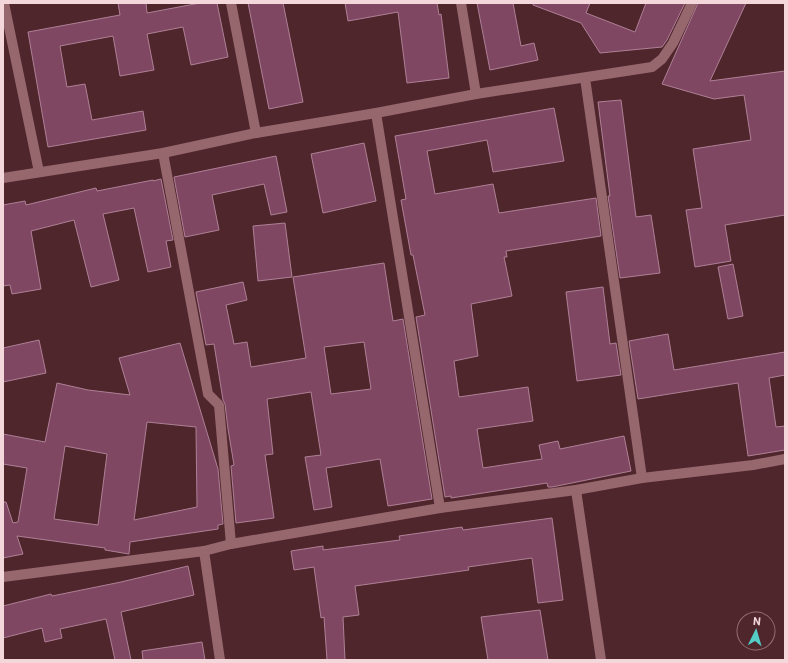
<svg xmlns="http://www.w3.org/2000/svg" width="788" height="663" font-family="Roboto,sans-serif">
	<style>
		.building { fill: #804763; stroke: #ae8095; fill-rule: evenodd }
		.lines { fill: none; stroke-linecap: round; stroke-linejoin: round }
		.street { stroke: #97676e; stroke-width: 10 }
	</style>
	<rect width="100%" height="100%" fill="#50262d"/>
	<g class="building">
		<polygon points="118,3 146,3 147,13 200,3 217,3 228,57 191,65 183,27 147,34 154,70 120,76 113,36 60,46 67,87 85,84 92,120 143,111 146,130 48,147 28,32 120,15"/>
		<polygon points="248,3 283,3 303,102 269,109"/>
		<polygon points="345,3 437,3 439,15 441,14 449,78 407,83 398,12 348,21"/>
		<polygon points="477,3 513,3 521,46 534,43 538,60 490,70"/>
		<polygon points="533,3 590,3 586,13 635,32 646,3 685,3 667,40 662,47 600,53 581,23 533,5"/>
		<polygon points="698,3 746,3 710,81 785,71 785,215 725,225 731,261 695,267 686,210 702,208 693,149 751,140 744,95 714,99 662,84"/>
		<polygon points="621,100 636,217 651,215 660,273 620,278 608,196 610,196 598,102"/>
		<polygon points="554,108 564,161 493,172 487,140 427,151 435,194 493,184 499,213 596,198 601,236 506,251 507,257 504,257 512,296 471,304 478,356 454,361 459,397 528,387 533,421 477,429 483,468 542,459 539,445 558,441 560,449 624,436 631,471 552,487 548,487 547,483 451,498 451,496 445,497 416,317 425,315 413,255 411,255 401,200 406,199 395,136"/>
		<polygon points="364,143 376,201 323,213 311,154"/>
		<polygon points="276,156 287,212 271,215 264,184 212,195 219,230 185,237 174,177"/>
		<polygon points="161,179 173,240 166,241 171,267 148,272 134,208 103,214 119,280 91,287 74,220 31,231 41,289 12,294 10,285 3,286 3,205 25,201 26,205 96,188 97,191 153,180 153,181"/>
		<polygon points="285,223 292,277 258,281 253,226"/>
		<path d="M384,263L393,321L403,319L432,499L388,506L380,459L326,468L332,507L314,510L305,457L321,455L311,392L267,399L273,454L265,455L274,518L236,523L231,466L234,465L228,429L225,404L223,400L214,344L206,345L196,292L243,282L247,300L226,305L234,344L247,342L251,367L306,358L293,277ZM364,342L371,389L331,394L324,347Z"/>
		<polygon points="733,264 743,316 728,319 718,267"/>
		<polygon points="603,287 610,344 616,343 621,375 577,381 566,292"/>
		<polygon points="668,334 674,370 785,352 785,375 769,378 776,427 785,426 785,450 748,456 738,383 638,399 629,341"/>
		<polygon points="39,340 46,373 3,382 3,348"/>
		<path d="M180,343L218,469L223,524L218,525V529L130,542L129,554L105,550V548L17,536L23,554L3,558V502H6L13,523L18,522L27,468L3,464V434L45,442L57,383L88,390L130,395L119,358ZM147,422L196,427L197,507L134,520ZM65,446L107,454L98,525L54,519Z"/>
		<polygon points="552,518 563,600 538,603 532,558 468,567 469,570 355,586 359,615 343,617 345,660 327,660 324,617 321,618 314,567 294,570 291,551 323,546 323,550 400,540 399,536 462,527 463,530"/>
		<polygon points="188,566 194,595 121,612 131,660 115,660 106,619 60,629 62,638 45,642 42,628 3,638 3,606 51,594 52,596 121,582"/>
		<polygon points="540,610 548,660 488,660 481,617"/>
		<polygon points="202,642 205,660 143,660 142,651"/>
	</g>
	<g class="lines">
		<g class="street">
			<polyline points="4,3 39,172"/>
			<polyline points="231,3 256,133"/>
			<polyline points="461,3 476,94"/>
			<polyline points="585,78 642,478"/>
			<polyline points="376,113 440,508"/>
			<polyline points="163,153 208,394 219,405 231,544"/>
			<polyline points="3,178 163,153 256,133 376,113 476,94 652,67 662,59 673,43 692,3"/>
			<polyline points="576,490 601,660"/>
			<polyline points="204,551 220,660"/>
			<polyline points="3,577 204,551 231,544 440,508 576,490 642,478 753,465 785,459"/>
		</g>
	</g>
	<rect width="788" height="663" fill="none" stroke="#f4d7db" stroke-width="8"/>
	<g transform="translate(756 631) rotate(5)"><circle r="19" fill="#50262d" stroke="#926d73"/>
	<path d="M0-3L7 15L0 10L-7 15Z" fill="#54cdc7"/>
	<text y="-6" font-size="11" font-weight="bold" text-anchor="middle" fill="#f4d7db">N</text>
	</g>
</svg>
